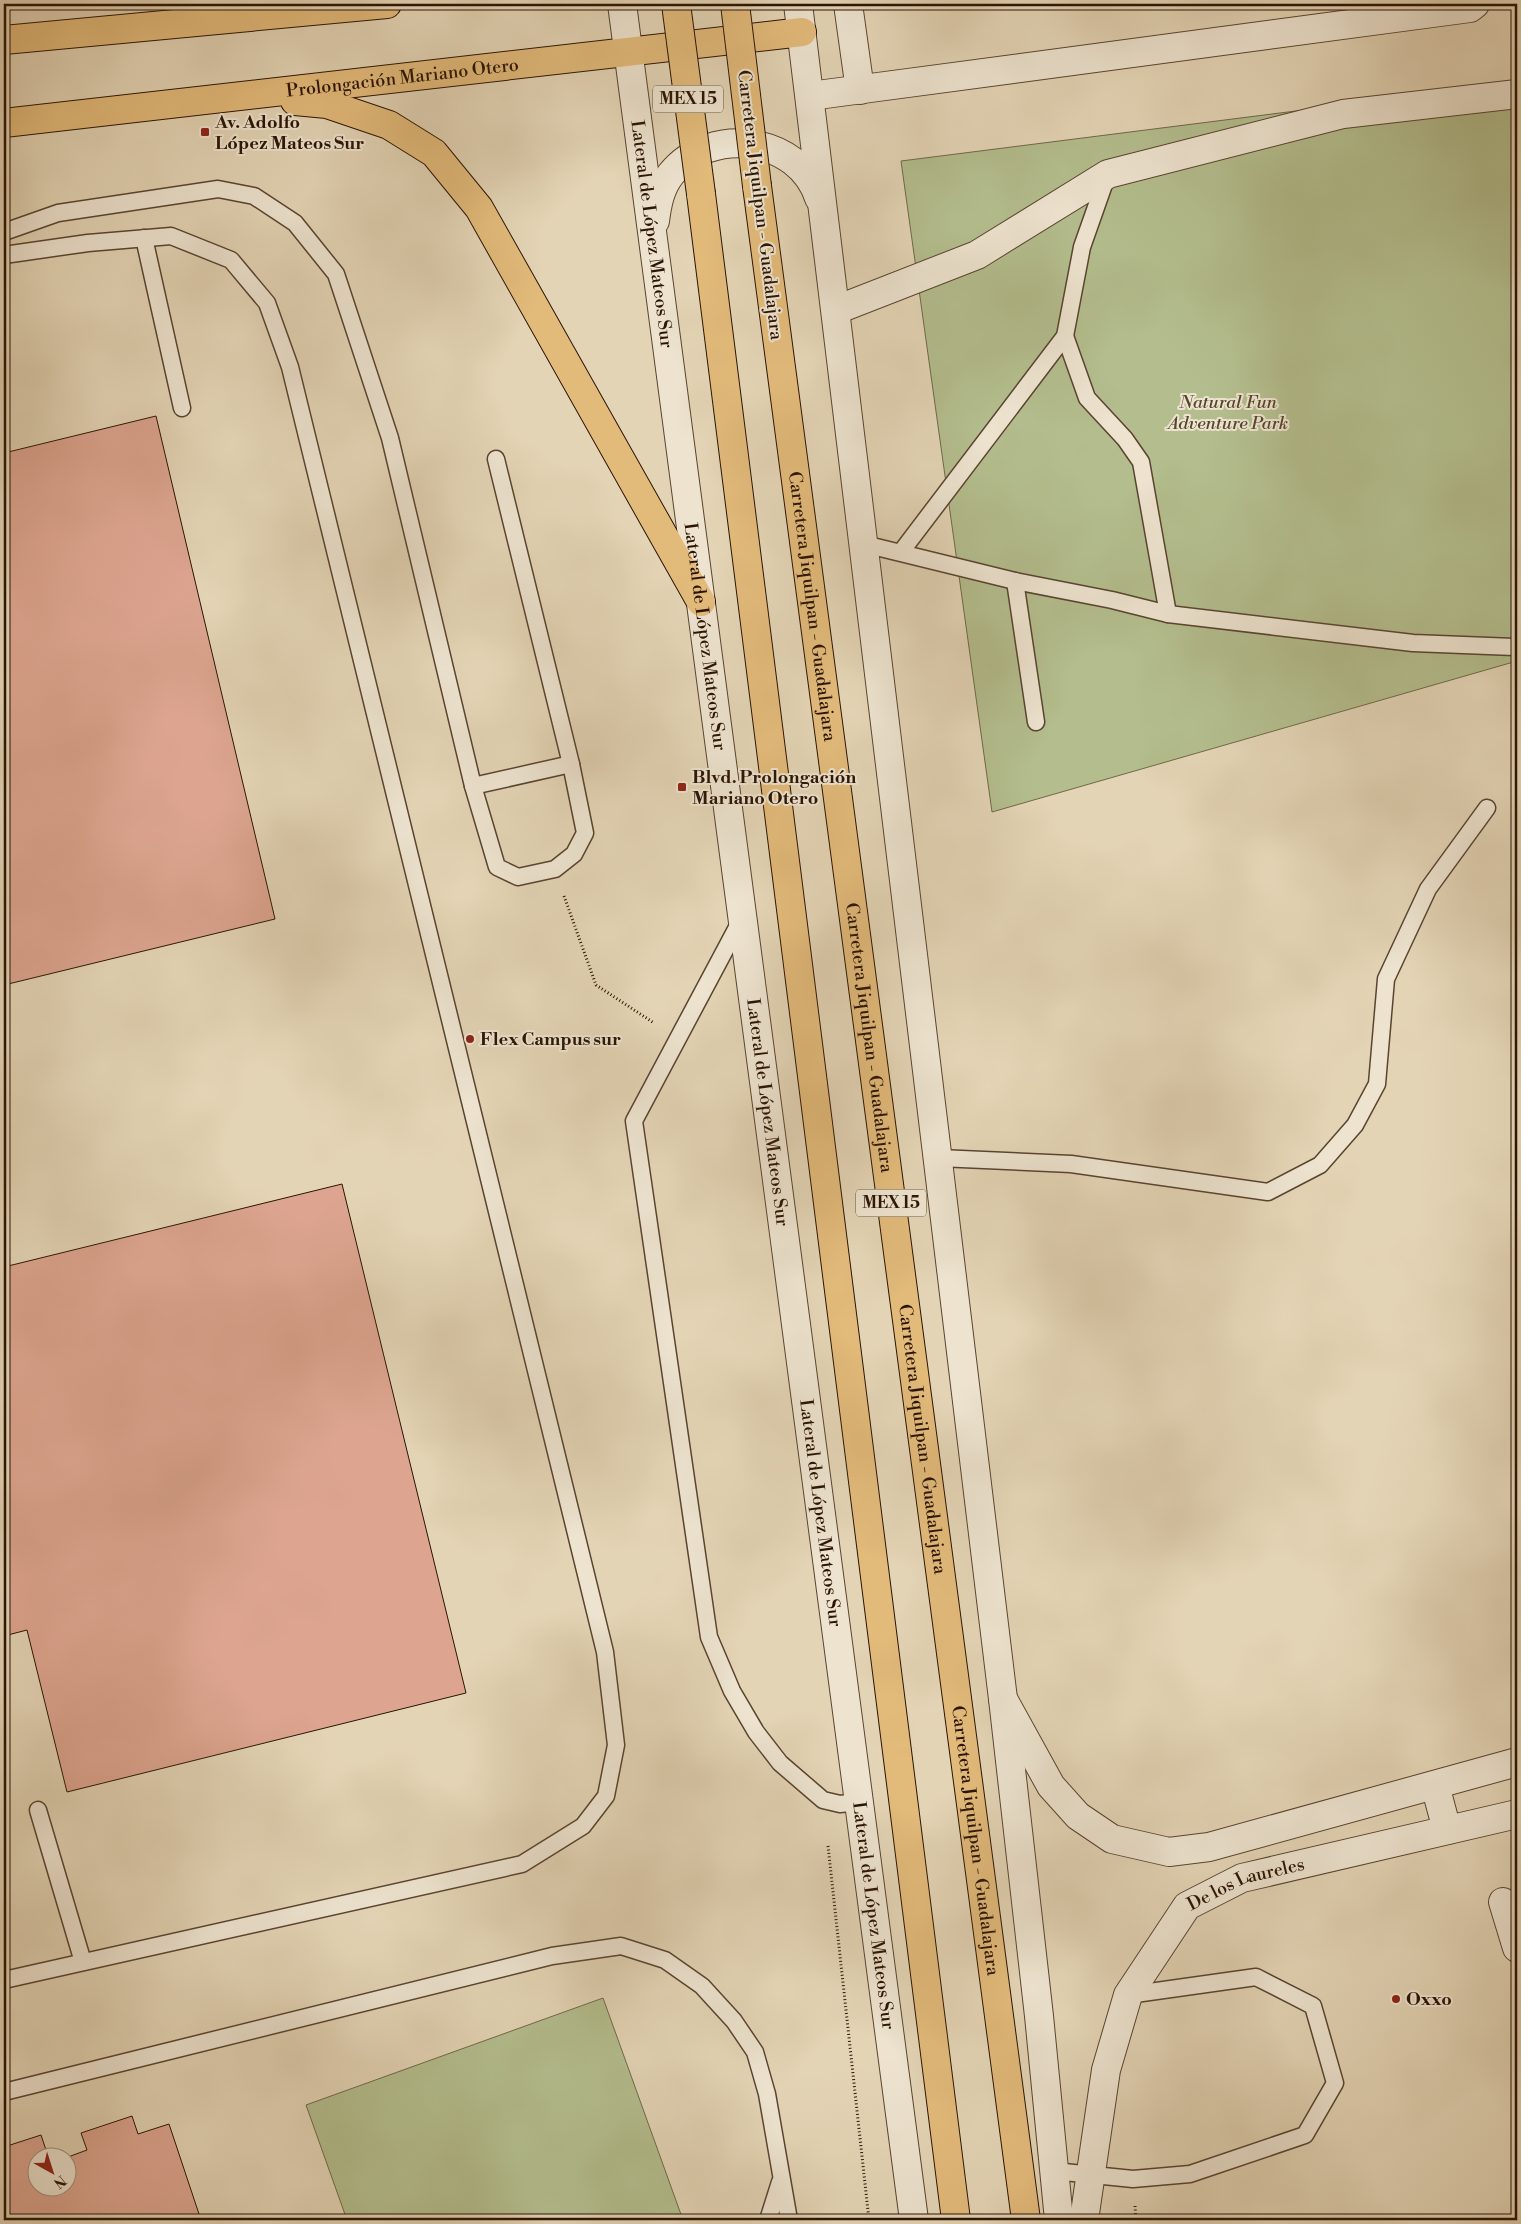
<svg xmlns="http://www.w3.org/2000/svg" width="1521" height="2224" font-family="'Libre Bodoni',serif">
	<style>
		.green { fill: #b3bd8d; stroke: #6f6848 }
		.building { fill: #dda590; stroke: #2b1404 }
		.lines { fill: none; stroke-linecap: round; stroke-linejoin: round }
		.service-casing { stroke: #594430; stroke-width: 19 }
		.minor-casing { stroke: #594430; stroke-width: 30 }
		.tertiary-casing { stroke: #594430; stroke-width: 30 }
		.primary-casing { stroke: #2b1404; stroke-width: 30 }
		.trunk-casing { stroke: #2b1404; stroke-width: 30 }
		.path { stroke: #2b1404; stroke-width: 3; stroke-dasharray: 1 2.5; stroke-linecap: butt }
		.service { stroke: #ede3cf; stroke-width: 16 }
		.minor { stroke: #ede3cf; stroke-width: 28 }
		.tertiary { stroke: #ede3cf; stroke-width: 28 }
		.primary { stroke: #e2ba7a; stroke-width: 28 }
		.trunk { stroke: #e2ba7a; stroke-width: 28 }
		.trunk-bridge-casing { stroke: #2b1404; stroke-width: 30; stroke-linecap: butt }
		.trunk-bridge { stroke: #e2ba7a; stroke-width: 28 }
		.poi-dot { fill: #8f2418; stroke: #ede3cf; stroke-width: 2 }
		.labels { text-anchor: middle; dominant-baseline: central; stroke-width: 4; stroke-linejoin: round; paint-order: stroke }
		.shield { fill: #ede3cf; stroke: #655241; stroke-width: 1 }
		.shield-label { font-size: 16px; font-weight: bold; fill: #2b1404 }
		.street-label { font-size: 18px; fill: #2b1404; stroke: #ede3cf }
		.poi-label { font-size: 18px; font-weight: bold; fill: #2b1404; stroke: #ede3cf; text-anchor: start }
		.park-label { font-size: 18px; font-style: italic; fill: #54472d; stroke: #ede3cf }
	</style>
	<rect width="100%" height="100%" fill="#e3d4b5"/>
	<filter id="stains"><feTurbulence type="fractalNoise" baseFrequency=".004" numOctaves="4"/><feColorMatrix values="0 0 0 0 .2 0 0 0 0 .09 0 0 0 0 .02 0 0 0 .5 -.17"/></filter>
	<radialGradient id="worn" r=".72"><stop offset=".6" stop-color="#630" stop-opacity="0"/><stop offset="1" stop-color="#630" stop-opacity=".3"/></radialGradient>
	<g class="green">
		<polygon points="1517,83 1517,661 992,812 901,161"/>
		<polygon points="603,1998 683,2220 347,2220 306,2105"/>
	</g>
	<g class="building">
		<polygon points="156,416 275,919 4,985 4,453"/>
		<polygon points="342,1184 466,1693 67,1792 27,1630 4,1636 4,1267"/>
		<polygon points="132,2116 138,2134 169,2124 201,2220 4,2220 4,2147 41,2135 48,2156 38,2156 38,2186 68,2186 68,2157 87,2150 81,2133"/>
	</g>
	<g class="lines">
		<defs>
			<g id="service">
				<polyline points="184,4 187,22"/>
				<polyline points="4,232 58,213 218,189 254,196 295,223 336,274 390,438 473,786 497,867 518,877 555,869 574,854 585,833 571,764 496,459"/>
				<polyline points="144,238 182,408"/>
				<polyline points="4,255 88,243 171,236 231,260 267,303 290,367 605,1652 616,1745 606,1796 583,1826 522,1864 4,1980"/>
				<polyline points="1065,336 1087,398 1125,439 1141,462 1168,614"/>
				<polyline points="864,544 1015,581 1112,600 1168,614 1413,643 1514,647"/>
				<polyline points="901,552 1065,336 1082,247 1107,176"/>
				<polyline points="1015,581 1036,722"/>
				<polyline points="473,786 571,764"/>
				<polyline points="741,920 634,1121 709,1637 732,1691 756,1732 780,1763 823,1800 840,1804 859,1802"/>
				<polyline points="939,1158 1071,1164 1268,1192 1320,1165 1355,1125 1377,1084 1386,979 1428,889 1487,808"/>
				<polyline points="38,1810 83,1962"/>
				<polyline points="4,2092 552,1956 621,1946 665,1960 702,1986 734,2021 755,2052 767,2094 789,2220"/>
				<polyline points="1054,2171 1133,2179 1190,2174 1305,2135 1335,2083 1313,2006 1256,1977 1128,1995"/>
				<polyline points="768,2220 780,2182"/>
			</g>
			<g id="minor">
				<polyline points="848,4 860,90"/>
				<polyline points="810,96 1470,8 1475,4"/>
				<polyline points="836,310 977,255 1108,174 1343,114 1517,94"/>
				<polyline points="1003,1699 1051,1786 1078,1816 1112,1839 1169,1852 1209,1847 1517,1762"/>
				<polyline points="1435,1785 1447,1830"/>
				<polyline points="1503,1902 1517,1948"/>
				<path id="s1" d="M1084,2220L1106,2070L1128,1995L1187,1906L1242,1878L1517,1814"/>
			</g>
			<g id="tertiary">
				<path id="s2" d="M622,4L914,2220"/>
				<polyline points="798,4 1003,1699 1039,2016 1059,2220"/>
				<path d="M655,221C657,205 660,188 671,174C710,125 799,136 819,198"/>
			</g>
			<g id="primary">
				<polyline points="4,40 387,4"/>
				<polyline points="295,101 327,104 389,125 434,153 479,208 701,602"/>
				<path id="s3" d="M4,123L802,32"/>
			</g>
			<g id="trunk">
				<path id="s4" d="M757,186L1026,2220"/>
				<polyline points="701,194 956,2220"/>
			</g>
		</defs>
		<use href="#service" class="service-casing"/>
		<use href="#minor" class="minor-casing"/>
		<use href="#tertiary" class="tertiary-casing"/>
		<use href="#primary" class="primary-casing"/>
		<use href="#trunk" class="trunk-casing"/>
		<g class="path">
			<polyline points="564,896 596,985 654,1023"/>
			<polyline points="828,1846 869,2220"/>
			<polyline points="1135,2206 1136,2220"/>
		</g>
		<use href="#service" class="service"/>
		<use href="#minor" class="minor"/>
		<use href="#tertiary" class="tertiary"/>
		<use href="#primary" class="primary"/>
		<use href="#trunk" class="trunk"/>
		<defs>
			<g id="trunk-bridge">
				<polyline points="676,4 701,194"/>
				<polyline points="735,4 757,186"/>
			</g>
		</defs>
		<use href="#trunk-bridge" class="trunk-bridge-casing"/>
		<use href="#trunk-bridge" class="trunk-bridge"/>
	</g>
	<g class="poi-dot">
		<rect x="200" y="127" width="10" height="10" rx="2.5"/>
		<rect x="677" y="782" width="10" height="10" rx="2.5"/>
		<circle cx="470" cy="1039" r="5"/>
		<circle cx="1396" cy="1999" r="5"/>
	</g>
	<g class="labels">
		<g class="shield">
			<rect x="653" y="85.5" width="70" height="27" rx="4"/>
			<rect x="856" y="1189.5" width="70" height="27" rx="4"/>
		</g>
		<g class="shield-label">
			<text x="688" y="99">MEX 15</text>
			<text x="891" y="1203">MEX 15</text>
		</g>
		<g class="street-label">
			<text stroke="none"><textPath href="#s3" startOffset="401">Prolongación Mariano Otero</textPath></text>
			<text transform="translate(760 205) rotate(83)">Carretera Jiquilpan - Guadalajara</text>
			<text stroke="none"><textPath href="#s2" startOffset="232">Lateral de López Mateos Sur</textPath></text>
			<text stroke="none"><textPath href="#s4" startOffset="424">Carretera Jiquilpan - Guadalajara</textPath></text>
			<text stroke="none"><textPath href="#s2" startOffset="638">Lateral de López Mateos Sur</textPath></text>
			<text stroke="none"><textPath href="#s4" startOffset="859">Carretera Jiquilpan - Guadalajara</textPath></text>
			<text stroke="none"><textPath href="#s2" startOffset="1118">Lateral de López Mateos Sur</textPath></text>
			<text stroke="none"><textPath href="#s4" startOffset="1264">Carretera Jiquilpan - Guadalajara</textPath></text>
			<text stroke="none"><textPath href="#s2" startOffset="1522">Lateral de López Mateos Sur</textPath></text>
			<text stroke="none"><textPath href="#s4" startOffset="1669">Carretera Jiquilpan - Guadalajara</textPath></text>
			<text stroke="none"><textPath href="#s1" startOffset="400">De los Laureles</textPath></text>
			<text stroke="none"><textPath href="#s2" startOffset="1928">Lateral de López Mateos Sur</textPath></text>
		</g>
		<g class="poi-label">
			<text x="215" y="122">Av. Adolfo<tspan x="215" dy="21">López Mateos Sur</tspan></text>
			<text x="692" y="777">Blvd. Prolongación<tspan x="692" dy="21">Mariano Otero</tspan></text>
			<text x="480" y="1039">Flex Campus sur</text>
			<text x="1406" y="1999">Oxxo</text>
		</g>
		<g class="park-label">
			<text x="1228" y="402">Natural Fun<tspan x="1228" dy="21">Adventure Park</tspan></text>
		</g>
	</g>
	<rect width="1521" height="2224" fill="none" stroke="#e3d4b5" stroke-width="20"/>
	<rect x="5" y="5" width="1511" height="2214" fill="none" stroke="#2b1404" stroke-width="2.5"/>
	<rect x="10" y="10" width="1501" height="2204" fill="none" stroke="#2b1404"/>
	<g transform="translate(52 2172) rotate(141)"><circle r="24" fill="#ede3cf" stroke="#9f907e"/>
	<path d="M0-4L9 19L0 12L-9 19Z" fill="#8f2418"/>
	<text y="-8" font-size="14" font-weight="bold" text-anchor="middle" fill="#2b1404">N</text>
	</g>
	<rect width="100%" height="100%" filter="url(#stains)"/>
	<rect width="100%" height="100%" fill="url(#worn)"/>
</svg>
